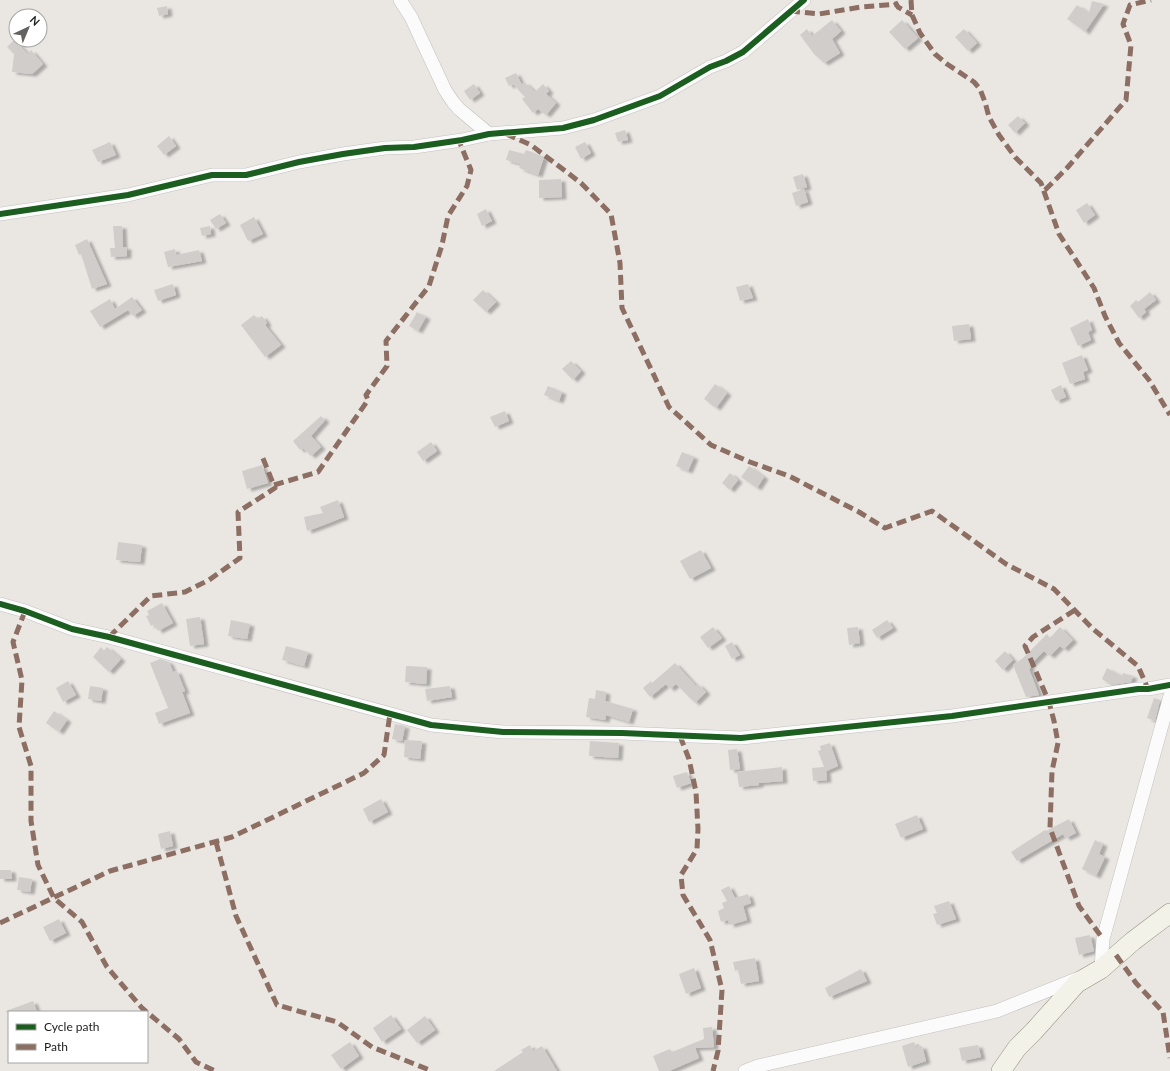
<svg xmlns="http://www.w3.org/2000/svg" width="1170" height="1071" font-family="Lato,sans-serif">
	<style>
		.building { fill: #d0cdca; filter: url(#shadow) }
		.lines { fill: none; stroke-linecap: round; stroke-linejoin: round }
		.minor-casing { stroke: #c2c1bf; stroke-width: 14 }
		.secondary-casing { stroke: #93927c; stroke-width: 20 }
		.minor { stroke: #fcfbfb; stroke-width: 13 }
		.secondary { stroke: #f2f2e9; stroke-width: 19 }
		.quiet { stroke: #8d6e63; stroke-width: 5; stroke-dasharray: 10 5; stroke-linecap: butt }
		.cycleway-casing { stroke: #fff; stroke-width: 8 }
		.cycleway { stroke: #1b5e20; stroke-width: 6 }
	</style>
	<defs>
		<filter id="shadow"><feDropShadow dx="4.5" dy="2.5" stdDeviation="1" flood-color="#0004"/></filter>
	</defs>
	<rect width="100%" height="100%" fill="#eae7e3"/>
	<g class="building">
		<polygon points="1092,1 1104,4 1085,32 1083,31 1083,30 1067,19 1077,5 1089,13"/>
		<polygon points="167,6 168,14 159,16 157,8"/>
		<polygon points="832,20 841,31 832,39 840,53 824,63 814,54 800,35 807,29 812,36"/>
		<polygon points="902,20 918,38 905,49 889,32"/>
		<polygon points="964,29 977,43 968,51 955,37"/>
		<polygon points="14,40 28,54 31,50 43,64 32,74 12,72 14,54 7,47"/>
		<polygon points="516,73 522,85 524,82 535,92 543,84 549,91 546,94 556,103 546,115 538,109 533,113 522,99 525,97 513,84 509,86 505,78"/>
		<polygon points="474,84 480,93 470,100 464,91"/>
		<polygon points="1018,116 1025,123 1015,133 1008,125"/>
		<polygon points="625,130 628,140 618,142 615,133"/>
		<polygon points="169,136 176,146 164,155 157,146"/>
		<polygon points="110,142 116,155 98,162 92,150"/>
		<polygon points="585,142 591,153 581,159 575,147"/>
		<polygon points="509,150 524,154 526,150 544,157 538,175 519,168 521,164 506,160"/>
		<polygon points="803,174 807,187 797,190 793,177"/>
		<polygon points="561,179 562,197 539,198 539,180"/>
		<polygon points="804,189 808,202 796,206 792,193"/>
		<polygon points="1087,203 1095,215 1084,223 1076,210"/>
		<polygon points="486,209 492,221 482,226 477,214"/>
		<polygon points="220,214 226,223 216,229 210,220"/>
		<polygon points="254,217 263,234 248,241 240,225"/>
		<polygon points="113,226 122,226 123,247 127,247 127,256 111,257 110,248 115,248"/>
		<polygon points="210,226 211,234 202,236 200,228"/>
		<polygon points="87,239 107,284 92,289 81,254 79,255 75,245"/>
		<polygon points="175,249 176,255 199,250 202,261 168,267 164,252"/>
		<polygon points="173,284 176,295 158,301 154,290"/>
		<polygon points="748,284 753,298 740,301 736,287"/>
		<polygon points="483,290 496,302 486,312 473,300"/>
		<polygon points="1150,292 1156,300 1144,309 1146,312 1139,318 1130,306 1136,300 1138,302"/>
		<polygon points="132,297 142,310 133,316 128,310 100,327 90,311 110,299 115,309"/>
		<polygon points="417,312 426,317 418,331 409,326"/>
		<polygon points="254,315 258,319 262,316 267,323 265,325 281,345 265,357 241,325"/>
		<polygon points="1088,319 1092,330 1088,332 1091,340 1078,346 1070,328"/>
		<polygon points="969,324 971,339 954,341 952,326"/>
		<polygon points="1082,355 1088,370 1083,372 1085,379 1070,384 1062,363"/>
		<polygon points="571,361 581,371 573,380 562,369"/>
		<polygon points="715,384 727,393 716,408 704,399"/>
		<polygon points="1061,385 1066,397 1056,401 1051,390"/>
		<polygon points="548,386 562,392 559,401 544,395"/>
		<polygon points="505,411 509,421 495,427 490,417"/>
		<polygon points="321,416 325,420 311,436 321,447 311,456 303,448 300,450 293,441"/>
		<polygon points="431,442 437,451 423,461 417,452"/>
		<polygon points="682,452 694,457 688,471 676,466"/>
		<polygon points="262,465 268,483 247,489 242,471"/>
		<polygon points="749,466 764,477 757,488 741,477"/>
		<polygon points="730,473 738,480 730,490 722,483"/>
		<polygon points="338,500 344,517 316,528 307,531 304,517 323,513 320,507"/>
		<polygon points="118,542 142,545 140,562 116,560"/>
		<polygon points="701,550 711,568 690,579 680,561"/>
		<polygon points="162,603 173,623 158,631 154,624 151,626 146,616 149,615 147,611"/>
		<polygon points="200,617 204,644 190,646 186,619"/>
		<polygon points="231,620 250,624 247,639 228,636"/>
		<polygon points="887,620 893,628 877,638 872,630"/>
		<polygon points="713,627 722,638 708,648 700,637"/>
		<polygon points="858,627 860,643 849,645 847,628"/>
		<polygon points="1060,627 1073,640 1064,649 1060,646 1050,656 1044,651 1029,666 1031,667 1029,669 1039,695 1026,697 1013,665 1023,658 1047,634 1050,638"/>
		<polygon points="732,642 740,655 732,659 725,646"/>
		<polygon points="286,646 308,652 304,666 282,660"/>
		<polygon points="101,647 104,651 107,647 121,659 109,672 93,657"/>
		<polygon points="1005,651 1013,660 1003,670 995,661"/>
		<polygon points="160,659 169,662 173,672 177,671 185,691 182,692 190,713 159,724 155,713 168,708 150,663"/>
		<polygon points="675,663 696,686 698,684 706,692 695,703 676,684 670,689 666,684 650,697 643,688 651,681 652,683"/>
		<polygon points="406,666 427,667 426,684 405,682"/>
		<polygon points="1107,668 1122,676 1123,673 1133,676 1131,682 1111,685 1102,679"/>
		<polygon points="68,681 76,695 63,702 56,688"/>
		<polygon points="90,686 103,688 101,701 88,699"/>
		<polygon points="450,686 452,697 427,701 425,689"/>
		<polygon points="596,690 606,692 605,701 633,709 629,722 606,715 605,720 586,717 589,698 595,699"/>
		<polygon points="1154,698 1160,700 1155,721 1147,718"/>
		<polygon points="54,711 67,720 59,732 46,723"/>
		<polygon points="395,724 405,726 402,741 392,739"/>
		<polygon points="405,740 422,741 420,759 404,757"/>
		<polygon points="590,741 619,743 618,758 589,756"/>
		<polygon points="830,743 838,766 826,771 827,780 813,781 812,768 824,767 818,751 821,750 820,746"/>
		<polygon points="737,749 740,769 730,770 728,750"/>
		<polygon points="782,767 783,781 759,783 759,785 739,787 737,772"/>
		<polygon points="687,772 691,783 677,788 673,776"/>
		<polygon points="381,799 388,812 369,822 363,809"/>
		<polygon points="917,815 923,829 901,838 895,824"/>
		<polygon points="1069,819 1076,833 1066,838 1063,834 1017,861 1011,852 1045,830 1046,831"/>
		<polygon points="170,831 173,846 161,849 158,834"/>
		<polygon points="1095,840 1103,844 1099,854 1105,857 1096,876 1082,869"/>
		<polygon points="0,870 11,870 12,879 0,879"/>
		<polygon points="19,877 32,879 30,892 17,890"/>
		<polygon points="729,886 735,898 748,894 751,903 743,906 747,920 730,925 728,920 721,922 718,911 724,908 722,903 727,901 721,890"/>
		<polygon points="949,901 956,919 937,925 933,914 937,913 934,906"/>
		<polygon points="59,919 66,933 50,941 43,927"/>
		<polygon points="1090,935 1094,951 1079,955 1075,938"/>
		<polygon points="755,958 759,981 741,984 738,970 735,971 733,962"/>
		<polygon points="694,968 701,988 686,994 679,974"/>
		<polygon points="861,969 867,981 829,997 825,988"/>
		<polygon points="33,1001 37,1012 6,1012 6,1011"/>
		<polygon points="391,1015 401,1029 382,1042 373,1028"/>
		<polygon points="425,1016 435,1030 417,1043 407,1030"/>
		<polygon points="712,1027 714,1047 695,1048 699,1058 669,1071 659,1071 653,1056 670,1049 672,1052 704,1039 703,1028"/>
		<polygon points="350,1042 359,1056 341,1069 331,1055"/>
		<polygon points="914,1042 916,1047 922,1046 926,1061 908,1067 902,1046"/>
		<polygon points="530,1045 533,1051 542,1046 557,1071 494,1071 523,1052 521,1050"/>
		<polygon points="978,1045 981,1057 962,1061 959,1048"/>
	</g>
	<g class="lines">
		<defs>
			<g id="minor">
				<polyline points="400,0 411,17 445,90 453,102 459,109 489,134"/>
				<polyline points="0,214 128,195 212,175 246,175 299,162 343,154 385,148 414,147 462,140 489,134 563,128 594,120 660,96 710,67 726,61 743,52 804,0"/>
				<polyline points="0,604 25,611 72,629 109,637 431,725 503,732 622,733 741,738 952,716 1138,689 1148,689 1170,685"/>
				<polyline points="1097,970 1101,969 1103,939 1170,696"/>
				<polyline points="745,1071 758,1066 997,1011 1079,978"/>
			</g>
			<polyline id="secondary" points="1001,1071 1017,1048 1034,1031 1077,983 1101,969 1133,941 1170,913"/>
		</defs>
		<use href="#minor" class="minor-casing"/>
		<use href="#secondary" class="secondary-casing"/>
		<use href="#minor" class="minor"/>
		<use href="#secondary" class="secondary"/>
		<g class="quiet">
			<polyline points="911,0 912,15 920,33 935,54 947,64 974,82 980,89 985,102 989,117 999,135 1015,157 1041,183 1059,234 1094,288 1105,316 1119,343 1149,380 1170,415"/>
			<polyline points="895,2 898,7 912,15"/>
			<polyline points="790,11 819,14 861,7 897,4"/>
			<polyline points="506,134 531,145 581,183 611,214 620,263 622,308 669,407 711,445 750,462 789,476 859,512 885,528 932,511 1006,564 1054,589 1093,629 1138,666 1148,689"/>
			<polyline points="1045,190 1067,168 1126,100 1131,45 1123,24 1130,5 1151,0"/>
			<polyline points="274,485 318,472 368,400 366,395 387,366 386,341 429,286 442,245 448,216 467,186 471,170 459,141"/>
			<polyline points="1075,610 1033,637 1025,646 1049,702 1054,721 1058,743 1052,771 1050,828 1079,906 1103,939"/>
			<polyline points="25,611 13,642 22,680 19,727 31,766 31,821 38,865 54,898 82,922 107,967 142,1008 179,1039 196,1062 215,1071"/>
			<polyline points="109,637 151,596 185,592 209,580 240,558 238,512 275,488 262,456"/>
			<polyline points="680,736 689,759 696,792 698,829 697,849 681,875 683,895 710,940 722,990 718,1051 713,1071"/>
			<polyline points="216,842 236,916 277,1005 337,1022 372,1047 432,1071"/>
			<polyline points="0,923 110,871 232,837 364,773 384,755 390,714"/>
			<polyline points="1116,955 1136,983 1163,1012 1170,1058"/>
		</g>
		<defs>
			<g id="cycleway">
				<polyline points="0,214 128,195 212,175 246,175 299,162 343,154 385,148 414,147 462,140 489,134 563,128 594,120 660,96 710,67 726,61 743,52 804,0"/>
				<polyline points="0,604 25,611 72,629 109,637 431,725 503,732 622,733 741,738 952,716 1138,689 1148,689 1170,685"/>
			</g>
		</defs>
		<use href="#cycleway" class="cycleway-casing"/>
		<use href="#cycleway" class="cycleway"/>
	</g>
	<rect x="8" y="1011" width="140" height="52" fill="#ffffff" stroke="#a4a4a4"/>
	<rect x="16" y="1024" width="20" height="6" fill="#1b5e20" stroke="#a4a4a4"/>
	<text x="44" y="1031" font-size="12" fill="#1b1b1b">Cycle path</text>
	<rect x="16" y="1044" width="20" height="6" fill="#8d6e63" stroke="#a4a4a4"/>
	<text x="44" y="1051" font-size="12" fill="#1b1b1b">Path</text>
	<g transform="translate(28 28) rotate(44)"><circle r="19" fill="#ffffff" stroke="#a4a4a4"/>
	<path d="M0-3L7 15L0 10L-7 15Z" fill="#636261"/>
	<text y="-6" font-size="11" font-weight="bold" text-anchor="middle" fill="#1b1b1b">N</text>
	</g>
</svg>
